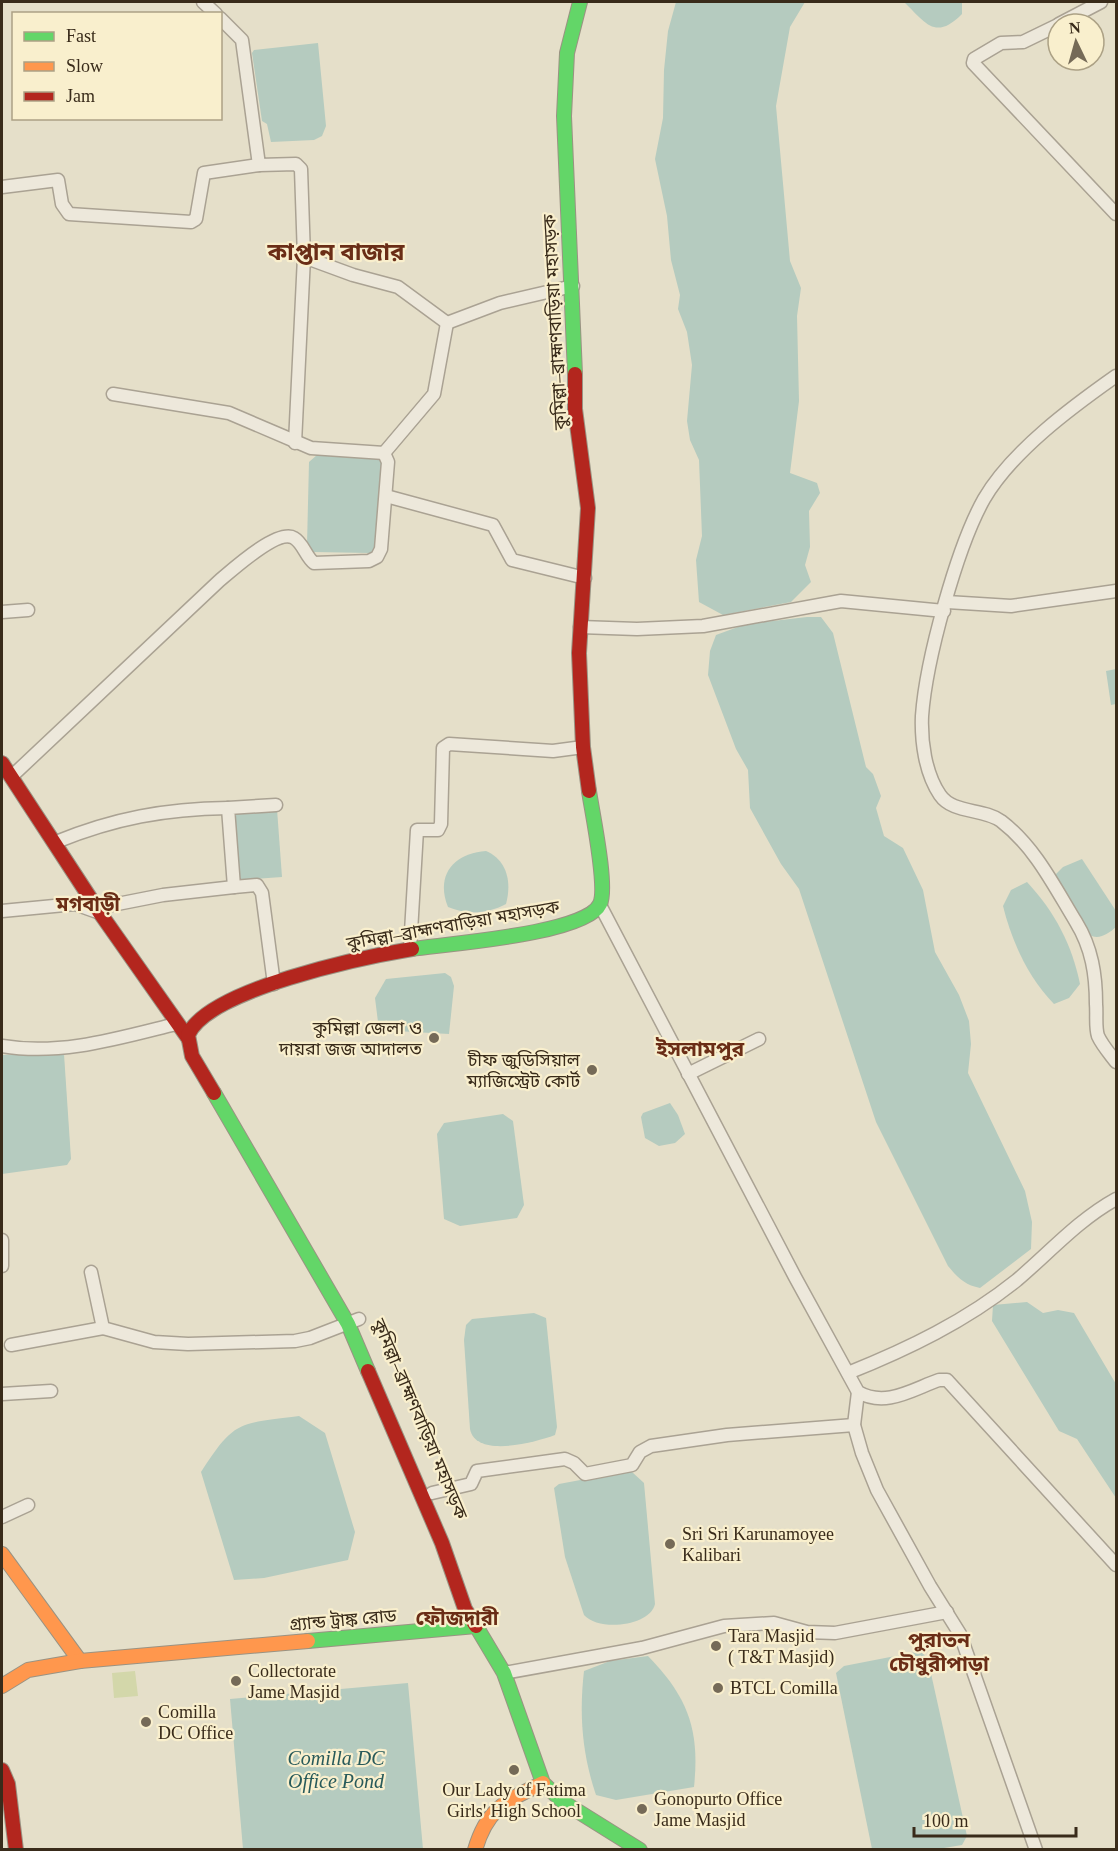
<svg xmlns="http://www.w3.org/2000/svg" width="1118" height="1851" font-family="'Times New Roman','Noto Sans Bengali',serif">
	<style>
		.green { fill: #d3d7aa }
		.water { fill: #b5cbbf }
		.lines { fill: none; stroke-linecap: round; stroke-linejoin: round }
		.street-casing { stroke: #aaa293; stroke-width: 15 }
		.fast-casing { stroke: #9a9383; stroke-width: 16 }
		.slow-casing { stroke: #9a9383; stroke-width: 16 }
		.jam-casing { stroke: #9a9383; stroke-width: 16 }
		.street { stroke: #ede8db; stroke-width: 12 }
		.fast { stroke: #63d668; stroke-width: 14 }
		.slow { stroke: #ff974d; stroke-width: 14 }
		.jam { stroke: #b3261e; stroke-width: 14 }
		.poi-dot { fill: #756a57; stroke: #f9efcd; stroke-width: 2 }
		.labels { text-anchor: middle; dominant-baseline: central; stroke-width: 4.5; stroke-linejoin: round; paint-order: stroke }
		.street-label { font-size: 18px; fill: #392b1a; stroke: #f9efcd }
		.poi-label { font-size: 18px; fill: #392b1a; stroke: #f9efcd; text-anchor: start }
		.neighbourhood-label { font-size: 20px; font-weight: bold; fill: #6a2d16; stroke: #f9efcd }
		.water-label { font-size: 20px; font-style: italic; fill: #285a5a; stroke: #f9efcd }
		.quarter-label { font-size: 21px; font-weight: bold; fill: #6a2d16; stroke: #f9efcd }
		.district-label { font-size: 24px; font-weight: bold; fill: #6a2d16; stroke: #f9efcd }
	</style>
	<rect width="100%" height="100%" fill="#e5dfc9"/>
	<polygon class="green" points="135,1671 138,1696 114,1698 112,1673"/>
	<g class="water">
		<polygon points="676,2 805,2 790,27 776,106 790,261 801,288 797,316 799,401 790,473 817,483 820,493 809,511 810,547 805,565 811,582 791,602 723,615 699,602 696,560 702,536 699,460 690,440 687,421 692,365 687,332 678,309 680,295 671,260 667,216 655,159 663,118 664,70 668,31"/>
		<path d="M904,2H962V14C935,41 926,23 904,2Z"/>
		<polygon points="318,43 326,126 322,136 314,140 271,142 267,124 262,121 252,53 254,50"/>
		<polygon points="317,455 376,457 383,462 375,549 370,553 313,552 307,545 309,462"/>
		<path d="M807,617H821L833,633L866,767L873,774L881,796L876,808L884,836L903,848L923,890L935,952L959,995L969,1021L971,1044L968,1073L1025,1191L1032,1222L1031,1249L980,1288C965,1285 958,1278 948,1266L876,1122L799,889L781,864L750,808L748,770L736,749L708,675L710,651L716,635L746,624Z"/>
		<polygon points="1116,669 1116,704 1111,705 1106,671"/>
		<polygon points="277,809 282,877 238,880 233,813"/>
		<path d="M486,851C507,860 512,882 506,904C487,914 467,915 448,907C435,875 454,853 486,851Z"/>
		<path d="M1082,859L1116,911V927C1108,934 1098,941 1088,934L1054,876L1063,867Z"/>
		<path d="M1027,882C1055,912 1072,945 1080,984L1069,998L1054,1004C1028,977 1012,942 1003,906L1011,890Z"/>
		<polygon points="445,973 451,977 454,986 449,1034 379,1030 375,998 386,979"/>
		<polygon points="61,1052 64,1054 71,1159 67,1165 2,1174 2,1055"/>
		<polygon points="670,1103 678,1115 685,1134 675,1143 659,1146 645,1138 641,1117 643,1113"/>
		<polygon points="503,1114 513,1121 524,1205 517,1218 460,1226 444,1219 437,1134 444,1123"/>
		<polygon points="1027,1302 1043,1313 1058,1310 1074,1313 1116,1384 1116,1498 1077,1439 1059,1431 992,1321 993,1305"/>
		<path d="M534,1313L546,1318L557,1427L555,1435C536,1442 476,1459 470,1429L464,1340L466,1325L472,1319Z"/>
		<path d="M299,1416L325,1433L355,1532L348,1560L264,1578L234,1580L201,1472C235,1419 239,1424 299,1416Z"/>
		<path d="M623,1472H632L644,1483L655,1604C650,1626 599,1632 584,1615L565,1557L554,1488L559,1484Z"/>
		<polygon points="921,1651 928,1660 967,1836 962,1845 938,1849 872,1849 836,1673 844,1666"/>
		<path d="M648,1656C688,1697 700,1730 694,1787L616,1800L596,1795C582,1754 579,1714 584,1671L610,1661Z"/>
		<polygon points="408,1683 423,1849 243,1849 230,1699"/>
	</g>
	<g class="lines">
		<defs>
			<g id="street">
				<polyline points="203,2 216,14"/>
				<polyline points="220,18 242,40 259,165 296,164 301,169 304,257 353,275 398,287 447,323 500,303 573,286"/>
				<polyline points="1059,24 1101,2"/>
				<polyline points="1058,25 1023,42 1001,43 974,59 973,63 1116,214"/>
				<polyline points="2,187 58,180 62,204 69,214 191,222 196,219 204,173 259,165"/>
				<path d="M1116,376C1072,407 1012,451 984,499C957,547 926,660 922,716C921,741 925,773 940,795C953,814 983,808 1001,821C1035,847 1054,886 1076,922C1092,948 1096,975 1096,1004C1097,1014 1095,1027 1098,1036C1102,1045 1110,1054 1116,1062"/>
				<polyline points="113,394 229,413 311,448 384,453"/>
				<polyline points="295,443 304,257"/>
				<polyline points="384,453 434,394 447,323"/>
				<polyline points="386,496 493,525 512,560 585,578"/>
				<polyline points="947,602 1011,606 1116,591"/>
				<polyline points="2,612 28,610"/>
				<polyline points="580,627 637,629 703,626 841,601 944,611"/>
				<path d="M11,777L219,581C231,571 278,528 294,538C303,543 306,557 314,563L369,561L377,557L381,549L388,462L384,453"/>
				<path d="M56,842C115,818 165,809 228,808"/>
				<path d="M600,905L795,1277L858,1392C886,1408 913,1389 939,1380H947L1116,1565"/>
				<polyline points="97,908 163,895 234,887"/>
				<polyline points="2,911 75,904 100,913"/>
				<polyline points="410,949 417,830 438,830 441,824 443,748 449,744 553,751 583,747"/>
				<polyline points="274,984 262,893 257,885 234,887 228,808 276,805"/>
				<path d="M2,1046C61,1056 119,1038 176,1024"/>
				<polyline points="688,1074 759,1039"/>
				<polyline points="2,1240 2,1266"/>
				<polyline points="91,1272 103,1328 154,1342 188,1344 295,1341 310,1338 359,1319"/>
				<polyline points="11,1345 103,1328"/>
				<path d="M848,1373C908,1349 966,1321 1017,1280C1050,1252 1078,1220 1116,1199"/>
				<polyline points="858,1392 854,1425 862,1453 877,1490 930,1586 960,1634 1036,1850"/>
				<polyline points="2,1394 51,1391"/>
				<polyline points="432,1493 471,1484 477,1471 565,1459 574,1463 585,1474 632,1465 640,1452 651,1446 727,1435 854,1425"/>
				<polyline points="2,1517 28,1505"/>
				<polyline points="504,1673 642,1648 724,1626 774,1623 807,1632 835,1633 947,1612"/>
			</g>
			<g id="fast">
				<polyline points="575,374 564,116 567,53 580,2"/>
				<path d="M412,949C445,944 587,934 600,904C608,887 592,812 589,791"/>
				<polyline points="214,1093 348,1324 368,1371"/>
				<polyline points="308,1641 476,1626 504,1673 543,1783 563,1802 640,1850"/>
			</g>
			<g id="slow">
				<polyline points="2,1554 80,1661"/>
				<polyline points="2,1686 28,1670 80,1661 308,1641"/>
				<path d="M475,1850C487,1808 506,1801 543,1783"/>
			</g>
			<g id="jam">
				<polyline points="575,374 575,409 588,508 579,653 583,747 589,791"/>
				<polyline points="2,763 100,913 188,1038"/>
				<path d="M214,1093L192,1056L188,1035C208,989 364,957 412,949"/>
				<polyline points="368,1371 442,1543 465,1609 476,1626"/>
				<polyline points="2,1770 8,1784 16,1850"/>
			</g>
		</defs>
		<use href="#street" class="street-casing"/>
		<use href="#fast" class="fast-casing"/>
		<use href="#slow" class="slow-casing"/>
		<use href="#jam" class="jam-casing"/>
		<use href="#street" class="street"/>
		<use href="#fast" class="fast"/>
		<use href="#slow" class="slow"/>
		<use href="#jam" class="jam"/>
	</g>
	<g class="poi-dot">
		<circle cx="434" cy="1038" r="6"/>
		<circle cx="592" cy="1070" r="6"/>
		<circle cx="670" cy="1544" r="6"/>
		<circle cx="716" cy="1646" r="6"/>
		<circle cx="236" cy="1681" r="6"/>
		<circle cx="718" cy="1688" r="6"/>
		<circle cx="146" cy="1722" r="6"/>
		<circle cx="514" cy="1770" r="6"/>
		<circle cx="642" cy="1809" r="6"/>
	</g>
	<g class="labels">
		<g class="street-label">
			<text transform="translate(555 322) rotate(-93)">কুমিল্লা–ব্রাহ্মণবাড়িয়া মহাসড়ক</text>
			<text transform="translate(453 925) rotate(-10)">কুমিল্লা–ব্রাহ্মণবাড়িয়া মহাসড়ক</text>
			<text transform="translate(420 1419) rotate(67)">কুমিল্লা–ব্রাহ্মণবাড়িয়া মহাসড়ক</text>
			<text transform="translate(343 1620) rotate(-5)">গ্র্যান্ড ট্রাঙ্ক রোড</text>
		</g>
		<g class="poi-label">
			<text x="422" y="1028" text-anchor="end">কুমিল্লা জেলা ও<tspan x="422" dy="21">দায়রা জজ আদালত</tspan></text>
			<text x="580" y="1060" text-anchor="end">চীফ জুডিসিয়াল<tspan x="580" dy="21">ম্যাজিস্ট্রেট কোর্ট</tspan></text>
			<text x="682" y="1534">Sri Sri Karunamoyee<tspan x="682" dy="21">Kalibari</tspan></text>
			<text x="728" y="1636">Tara Masjid<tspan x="728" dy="21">( T&amp;T Masjid)</tspan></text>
			<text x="248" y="1671">Collectorate<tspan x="248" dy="21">Jame Masjid</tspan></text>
			<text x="730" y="1688">BTCL Comilla</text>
			<text x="158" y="1712">Comilla<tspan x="158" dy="21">DC Office</tspan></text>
			<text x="514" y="1790" text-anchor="middle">Our Lady of Fatima<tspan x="514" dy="21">Girls' High School</tspan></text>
			<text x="654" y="1799">Gonopurto Office<tspan x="654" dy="21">Jame Masjid</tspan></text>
		</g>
		<g class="neighbourhood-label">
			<text x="88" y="904">মগবাড়ী</text>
			<text x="457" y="1618">ফৌজদারী</text>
		</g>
		<g class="water-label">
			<text x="336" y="1758">Comilla DC<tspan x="336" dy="23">Office Pond</tspan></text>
		</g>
		<g class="quarter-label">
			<text x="700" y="1049">ইসলামপুর</text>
			<text x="939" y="1640">পুরাতন<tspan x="939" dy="24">চৌধুরীপাড়া</tspan></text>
		</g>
		<g class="district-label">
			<text x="336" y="252">কাপ্তান বাজার</text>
		</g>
	</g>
	<rect width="1118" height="1851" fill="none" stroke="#392b1a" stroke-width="6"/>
	<rect x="12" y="12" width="210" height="108" fill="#f9efcd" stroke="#aca185" stroke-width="1.5"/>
	<rect x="24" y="32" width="30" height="9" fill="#63d668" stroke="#aca185" stroke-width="1.5"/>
	<text x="66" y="42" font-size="18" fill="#392b1a">Fast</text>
	<rect x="24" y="62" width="30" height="9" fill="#ff974d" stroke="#aca185" stroke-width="1.5"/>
	<text x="66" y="72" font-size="18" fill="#392b1a">Slow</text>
	<rect x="24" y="92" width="30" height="9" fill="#b3261e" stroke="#aca185" stroke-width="1.5"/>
	<text x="66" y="102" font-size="18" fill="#392b1a">Jam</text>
	<g transform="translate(1076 42) rotate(355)"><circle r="28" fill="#f9efcd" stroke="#aca185" stroke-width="1.5"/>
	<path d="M0-4.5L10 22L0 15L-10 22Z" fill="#756a57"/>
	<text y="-9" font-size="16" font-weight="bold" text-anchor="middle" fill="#392b1a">N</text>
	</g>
	<path d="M914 1827v9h162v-9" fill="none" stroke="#392b1a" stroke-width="3"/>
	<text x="923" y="1827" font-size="18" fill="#392b1a" stroke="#f9efcd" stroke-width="4.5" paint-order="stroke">100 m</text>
</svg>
